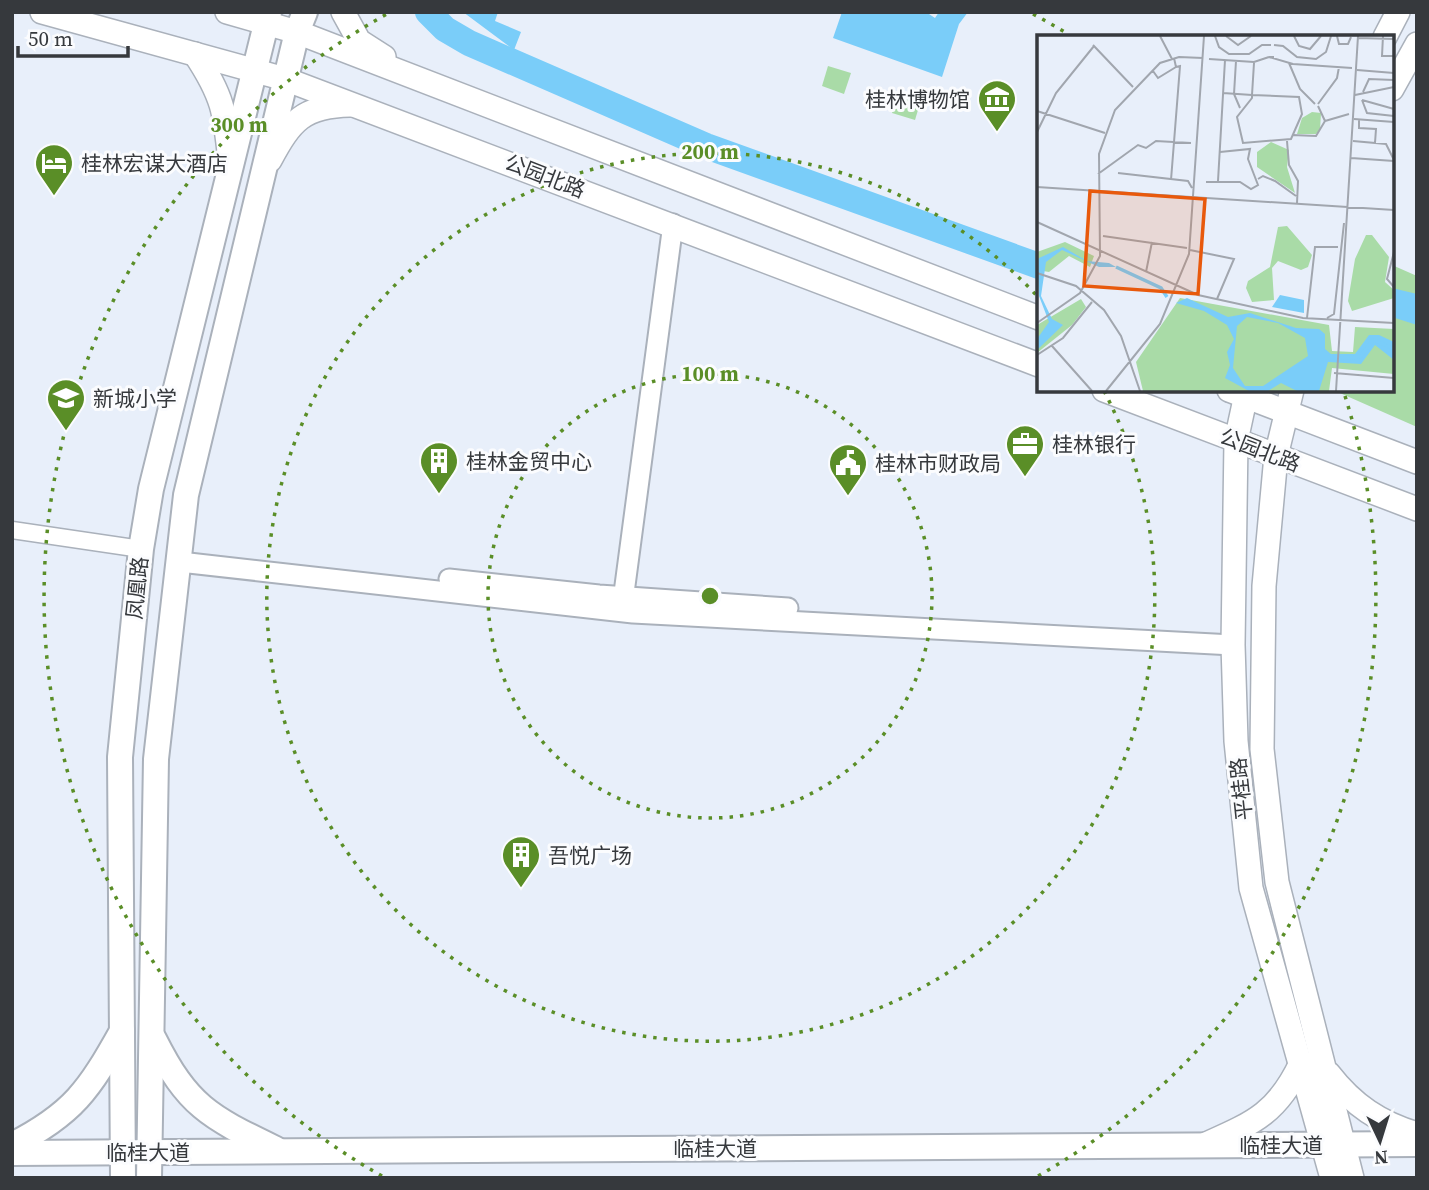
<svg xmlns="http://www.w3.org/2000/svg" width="1429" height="1190" font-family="'Source Serif 4','Noto Sans SC',serif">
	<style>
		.green { fill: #a9dba7 }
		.water { fill: #7acdf9 }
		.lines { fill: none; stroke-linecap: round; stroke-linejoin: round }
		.river { stroke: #7acdf9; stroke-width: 26 }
		.minor-casing { stroke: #aab1bb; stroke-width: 19 }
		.tertiary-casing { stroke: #aab1bb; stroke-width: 23 }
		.secondary-casing { stroke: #aab1bb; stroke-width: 26 }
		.primary-casing { stroke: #aab1bb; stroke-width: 28 }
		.minor { stroke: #fff; stroke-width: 16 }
		.tertiary { stroke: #fff; stroke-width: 19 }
		.secondary { stroke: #fff; stroke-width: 23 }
		.primary { stroke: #fff; stroke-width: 24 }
		.ring { fill: none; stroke: #5a8e27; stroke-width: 3.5; stroke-dasharray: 3.5 7 }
		.labels { text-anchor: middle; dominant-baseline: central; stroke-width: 6; stroke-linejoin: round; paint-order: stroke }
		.poi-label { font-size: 21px; fill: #36393d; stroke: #fbfcfe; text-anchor: start }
		.street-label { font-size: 21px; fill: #36393d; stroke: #fbfcfe }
		.inset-river { fill: none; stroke: #7acdf9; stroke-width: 3.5 }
		.inset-road { fill: none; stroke: #a1a6ae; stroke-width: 2 }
		.view { fill: #e8590c; fill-opacity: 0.15; stroke: #e8590c; stroke-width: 3.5 }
		.inset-edge { fill: none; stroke: #36393d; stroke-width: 3.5 }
		.centre { fill: #5a8e27; stroke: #fbfcfe; stroke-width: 3.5 }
		.ring-label { font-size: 21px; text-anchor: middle; font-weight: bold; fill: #5a8e27; stroke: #fbfcfe; stroke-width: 6; stroke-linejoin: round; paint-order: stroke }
	</style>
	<rect width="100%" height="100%" fill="#e8effa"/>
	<g class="green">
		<polygon points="828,66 851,73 844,94 822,86"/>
		<polygon points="899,93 921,100 915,120 892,113"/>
		<polygon points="1392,265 1417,276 1417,427 1333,390 1392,390"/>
	</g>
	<g class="water">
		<polygon points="463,12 498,12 495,21 521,32 514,50"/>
		<polygon points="842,12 926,12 935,18 939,12 968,12 959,24 942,77 833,38"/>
		<polygon points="1392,288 1417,294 1417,325 1392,317"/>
	</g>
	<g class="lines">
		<polyline class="river" points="428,12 445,29 469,43 706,146 1039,266"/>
		<defs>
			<polyline id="minor" points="12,530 141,549"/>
			<g id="tertiary">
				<polyline points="180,562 633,613 1233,645"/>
				<polyline points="449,579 599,595 788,608"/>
				<polyline points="622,608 673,224"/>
			</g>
			<g id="secondary">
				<polyline points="42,12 285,79 1039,365"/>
				<polyline points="227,12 297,32 1039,318"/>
				<polyline points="343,12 359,41 384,57"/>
				<polyline points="1385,37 1398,12"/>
				<path d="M195,54C223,96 225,112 230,161"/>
				<polyline points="1392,89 1417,44"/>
				<path d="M270,160C291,121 303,106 350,105"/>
				<polyline points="1104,390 1417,509"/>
				<polyline points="1229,390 1417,462"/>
				<polyline points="1247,390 1236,441 1233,645 1236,741 1251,888 1332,1178"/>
				<polyline points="1292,390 1276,456 1264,586 1262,749 1277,882 1352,1178"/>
				<path d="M1329,1074C1353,1105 1380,1123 1417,1134"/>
				<path d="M1204,1145C1253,1123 1277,1114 1301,1063"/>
			</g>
			<g id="primary">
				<path d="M154,1039C188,1107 210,1117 276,1149"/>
				<path d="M12,1145C73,1114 89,1090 122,1031"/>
				<polyline points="12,1153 1417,1144"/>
				<polyline points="123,1178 120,757 141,549 151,489 269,12"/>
				<polyline points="149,1178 156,759 186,495 297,32 305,12"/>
			</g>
		</defs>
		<use href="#minor" class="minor-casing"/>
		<use href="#tertiary" class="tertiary-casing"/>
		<use href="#secondary" class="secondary-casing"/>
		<use href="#primary" class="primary-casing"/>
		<use href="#minor" class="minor"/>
		<use href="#tertiary" class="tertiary"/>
		<use href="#secondary" class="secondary"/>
		<use href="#primary" class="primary"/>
	</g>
	<g class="ring">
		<circle cx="710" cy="596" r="222"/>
		<path d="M1104 391A444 444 0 1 1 1037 296"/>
		<path d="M382 1176A666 666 0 0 1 387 14M1033 14A666 666 0 0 1 1068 34M1345 396A666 666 0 0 1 1038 1176"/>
	</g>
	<defs>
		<symbol id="museum-pin" viewBox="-11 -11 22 30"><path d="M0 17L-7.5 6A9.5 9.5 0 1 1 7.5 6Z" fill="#5a8e27" stroke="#fbfcfe"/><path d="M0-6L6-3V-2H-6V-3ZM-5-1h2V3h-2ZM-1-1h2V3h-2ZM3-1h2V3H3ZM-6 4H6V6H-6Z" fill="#fff"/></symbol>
		<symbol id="hotel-pin" viewBox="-11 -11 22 30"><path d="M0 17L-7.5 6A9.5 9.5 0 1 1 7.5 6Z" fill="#5a8e27" stroke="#fbfcfe"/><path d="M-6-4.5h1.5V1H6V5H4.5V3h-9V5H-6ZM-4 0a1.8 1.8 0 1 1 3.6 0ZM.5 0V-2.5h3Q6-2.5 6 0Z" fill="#fff"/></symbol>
		<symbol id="school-pin" viewBox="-11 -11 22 30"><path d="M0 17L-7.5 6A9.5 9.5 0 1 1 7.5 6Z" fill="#5a8e27" stroke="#fbfcfe"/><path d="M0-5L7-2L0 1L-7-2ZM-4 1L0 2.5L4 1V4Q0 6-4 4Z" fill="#fff"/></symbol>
		<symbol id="office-pin" viewBox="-11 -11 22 30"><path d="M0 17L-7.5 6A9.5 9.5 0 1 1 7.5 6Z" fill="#5a8e27" stroke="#fbfcfe"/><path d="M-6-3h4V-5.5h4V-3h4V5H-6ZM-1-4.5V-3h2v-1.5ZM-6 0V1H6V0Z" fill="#fff"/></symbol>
		<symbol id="building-pin" viewBox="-11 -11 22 30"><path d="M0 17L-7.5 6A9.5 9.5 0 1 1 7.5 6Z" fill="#5a8e27" stroke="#fbfcfe"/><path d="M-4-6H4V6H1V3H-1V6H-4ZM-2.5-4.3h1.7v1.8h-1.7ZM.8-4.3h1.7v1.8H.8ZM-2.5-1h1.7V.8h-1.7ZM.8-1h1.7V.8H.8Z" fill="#fff"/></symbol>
		<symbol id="civic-pin" viewBox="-11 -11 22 30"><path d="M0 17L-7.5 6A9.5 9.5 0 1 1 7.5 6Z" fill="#5a8e27" stroke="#fbfcfe"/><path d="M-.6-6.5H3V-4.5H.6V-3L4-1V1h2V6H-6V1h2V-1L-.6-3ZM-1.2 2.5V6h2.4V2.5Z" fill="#fff"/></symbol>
	</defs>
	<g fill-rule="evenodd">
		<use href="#museum-pin" x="975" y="77" width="44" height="60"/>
		<use href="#hotel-pin" x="32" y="141" width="44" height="60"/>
		<use href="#school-pin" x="44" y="376" width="44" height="60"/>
		<use href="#office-pin" x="1003" y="422" width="44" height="60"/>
		<use href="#building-pin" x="417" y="439" width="44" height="60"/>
		<use href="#civic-pin" x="826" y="441" width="44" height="60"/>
		<use href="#building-pin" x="499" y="833" width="44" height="60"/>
	</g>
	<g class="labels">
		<g class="poi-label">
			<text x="970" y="99" text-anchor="end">桂林博物馆</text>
			<text x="81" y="163">桂林宏谋大酒店</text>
			<text x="93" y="398">新城小学</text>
			<text x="1052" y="444">桂林银行</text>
			<text x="466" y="461">桂林金贸中心</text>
			<text x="875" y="463">桂林市财政局</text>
			<text x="548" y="855">吾悦广场</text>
		</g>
		<g class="street-label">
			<text transform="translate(545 176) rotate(21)">公园北路</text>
			<text transform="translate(1260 450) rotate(21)">公园北路</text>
			<text transform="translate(137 588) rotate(-84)">凤凰路</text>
			<text transform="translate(1241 789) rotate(-96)">平桂路</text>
			<text x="1281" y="1145">临桂大道</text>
			<text x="715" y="1148">临桂大道</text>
			<text x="148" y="1152">临桂大道</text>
		</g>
	</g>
	<g transform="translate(1037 35)">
		<rect width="357" height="357" fill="#e8effa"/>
		<path d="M275,77L284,78L283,95L279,99H260L265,83ZM234,107L252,115L250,132L258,158L220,132V117ZM250,191L275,220L271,232L264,235L241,226L235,233L237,265L215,267L209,253L211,246L233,232L241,192ZM329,200H335L352,222L348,247L357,255V263L315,276L311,266L318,224ZM28,207L57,221L53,232L32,221L12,237L0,235V217ZM143,263L292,290L295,316L316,317L318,292L357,294V339L295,333L292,356H106L99,327ZM44,264L49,272L35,290L0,318V290Z" fill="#a9dba7"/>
		<path d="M26,212L50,226L72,228L79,232H62L25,215L9,227L4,261L15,284L26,290L0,315V304L12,287L2,261L0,224ZM243,260L267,265V278L235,272ZM150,263L191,282L213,278L259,293L282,294L288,299V314L294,319H318L332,300H342L357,307V325L338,310L324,329L291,327L282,356H260L244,348L231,356H212L188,343L193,330L190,317L197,304L190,290L167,276L139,268ZM210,282L241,288L268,303L271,321L226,351H208L196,333L200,291Z" fill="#7acdf9" fill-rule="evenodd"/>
		<path class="inset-river" d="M79,232L124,253L130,262M303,323L323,322L336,305L357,314"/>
		<path class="inset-road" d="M123,1L135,24M178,1L182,12L192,19H212L225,10H234M189,1L201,10L214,1M257,1L262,11L273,14L284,1M300,1L302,9H311L314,2M346,1L345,21H357M321,3L357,4M56,10L96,52M237,10L246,11L260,22L279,24L289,17L294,1M237,22H232L256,29L315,33M172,24L217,27L232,22M199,26L197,59L203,73M252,28L263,54L278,69M320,35L357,38M116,36L121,43L139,32M326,57L332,44L357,45M186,58L215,60L262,62L265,79L254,104L206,108L200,82L215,63V60L217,28V27M318,60L357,52M325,65L330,78L357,81M325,65L357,74M281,69L300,43L302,32M281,71L288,86L312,79M0,76L68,98M317,84L357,87M322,84V93L339,94L338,108M0,97L19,58L57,11M255,100L279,101L288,86M250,106L252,130L261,146L260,168M316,106L349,109L357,125M314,123L357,126M81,138L151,146L155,153M61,139L101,110L109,113L119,106L154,108M221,144L226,141L238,146L259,161M134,145L143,31L139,32L137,23M181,146L188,25M169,147H203L214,154L221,150L211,124L213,114L183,117M0,152L357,175M0,187L161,260L266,283L357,288M66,201L150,213M153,215L197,224L180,264M357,217L350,244L357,252M109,237L115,207M0,238L39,251L67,275L84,301L103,356M270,283L278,212H301M290,283L297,279L307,188M0,288L43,258L63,221L62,119L78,75L123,28L142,22L166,23M15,311L55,356M0,320L26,303L55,267M297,338L357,343M69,356L123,289L152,219L167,1M299,356L321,1"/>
		<path class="view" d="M53,156L168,164L161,259L47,251Z"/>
		<rect width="357" height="357" class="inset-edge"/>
	</g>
	<circle cx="710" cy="596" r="10" class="centre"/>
	<g class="ring-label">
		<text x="239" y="132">300 m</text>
		<text x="710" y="159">200 m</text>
		<text x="710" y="381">100 m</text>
	</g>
	<rect width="1429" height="1190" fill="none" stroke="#36393d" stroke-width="28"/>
	<g transform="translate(1380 1141) rotate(176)" stroke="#fbfcfe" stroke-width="5" paint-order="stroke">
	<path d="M0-5L12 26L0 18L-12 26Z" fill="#36393d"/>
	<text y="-10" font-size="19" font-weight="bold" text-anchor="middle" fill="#36393d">N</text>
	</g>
	<path d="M18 46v10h110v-10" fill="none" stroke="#36393d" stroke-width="3.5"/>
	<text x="28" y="46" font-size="21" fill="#36393d" stroke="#fbfcfe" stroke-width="5" paint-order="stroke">50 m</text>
</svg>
